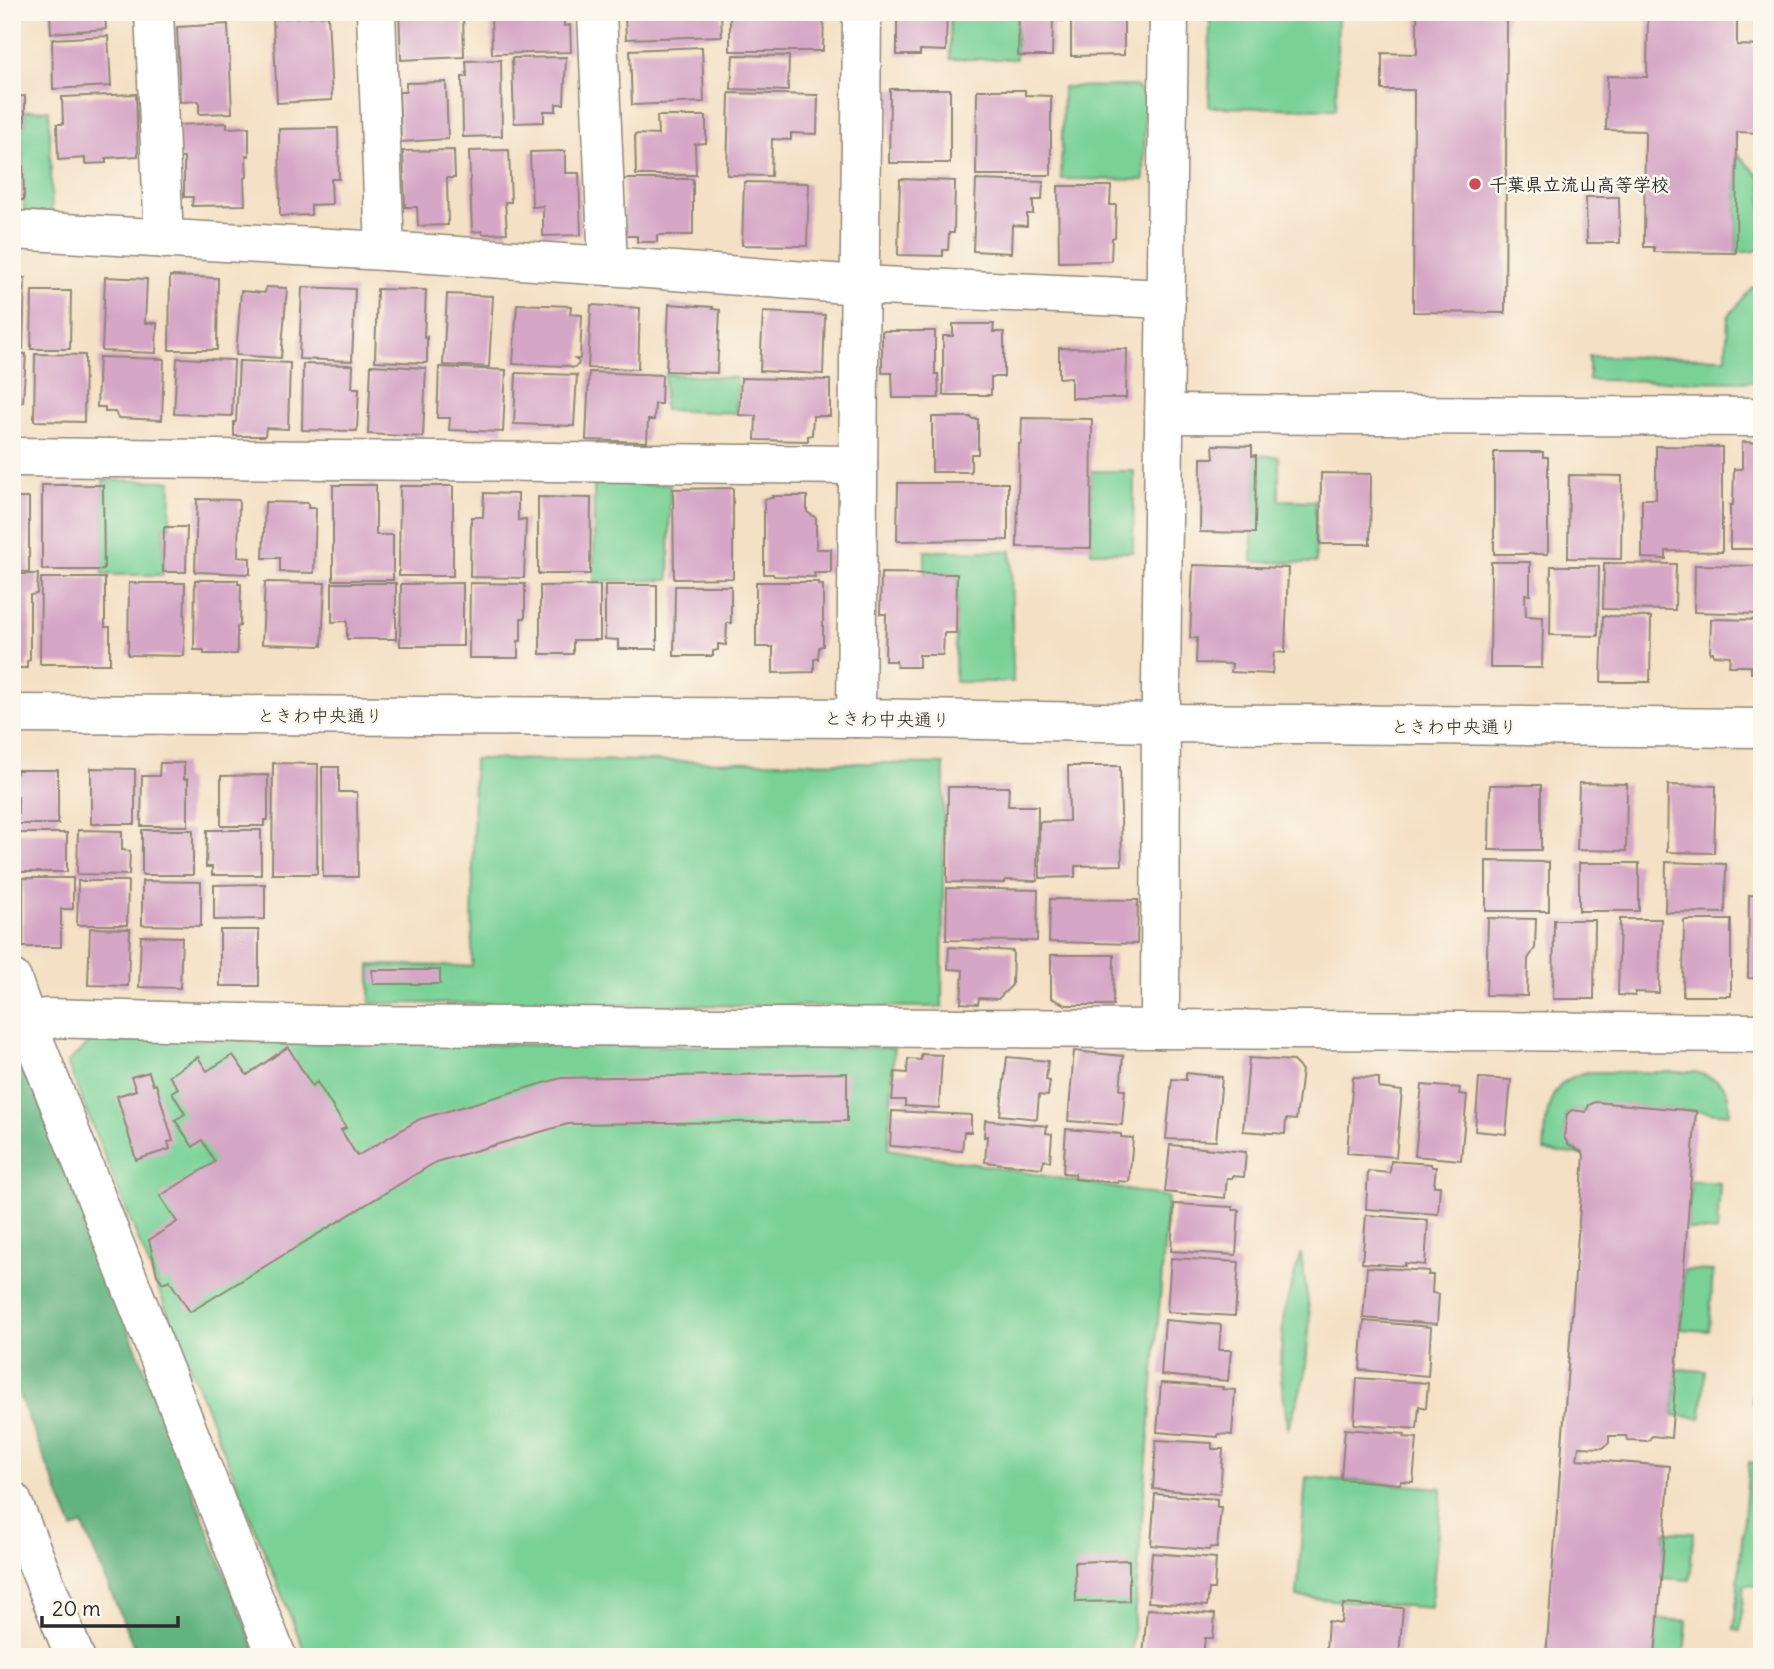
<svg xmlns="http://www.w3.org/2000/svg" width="1774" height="1669" font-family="Delius,'Klee One',sans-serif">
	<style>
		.green { fill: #79d196; stroke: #527e60; stroke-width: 2 }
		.forest { fill: #62b37f; stroke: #466f55; stroke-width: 2 }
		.building { fill: #d5a6c6 }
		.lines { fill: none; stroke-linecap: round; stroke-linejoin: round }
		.street-casing { stroke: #908678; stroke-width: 41 }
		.secondary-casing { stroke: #908678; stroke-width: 41 }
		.highway-casing { stroke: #908678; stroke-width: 41 }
		.street { stroke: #fff; stroke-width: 38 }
		.secondary { stroke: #fff; stroke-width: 38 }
		.highway { stroke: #fff; stroke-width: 38 }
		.poi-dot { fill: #d1495b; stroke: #fbf7ec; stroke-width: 2.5 }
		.labels { text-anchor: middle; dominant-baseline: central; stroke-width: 5; stroke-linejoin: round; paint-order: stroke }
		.poi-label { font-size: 18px; font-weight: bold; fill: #2b2b2b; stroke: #fbf7ec; text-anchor: start }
		.street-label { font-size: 18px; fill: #2b2b2b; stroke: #fbf7ec }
	</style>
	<rect width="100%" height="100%" fill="#fbf7ec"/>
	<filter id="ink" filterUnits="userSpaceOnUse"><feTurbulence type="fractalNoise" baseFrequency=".0143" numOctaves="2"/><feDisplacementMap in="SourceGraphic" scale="14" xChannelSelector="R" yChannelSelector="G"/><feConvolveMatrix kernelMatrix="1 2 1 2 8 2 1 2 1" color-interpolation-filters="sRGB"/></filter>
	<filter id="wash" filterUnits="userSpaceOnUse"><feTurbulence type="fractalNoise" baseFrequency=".00686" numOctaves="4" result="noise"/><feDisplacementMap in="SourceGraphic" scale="28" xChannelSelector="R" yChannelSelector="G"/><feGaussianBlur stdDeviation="1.57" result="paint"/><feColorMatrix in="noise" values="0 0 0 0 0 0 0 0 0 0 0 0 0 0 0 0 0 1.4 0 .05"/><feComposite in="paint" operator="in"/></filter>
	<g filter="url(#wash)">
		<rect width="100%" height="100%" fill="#f4e0c4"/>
		<g class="green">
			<polygon points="950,12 1017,12 1016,59 950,59"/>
			<polygon points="1210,12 1338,12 1336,109 1209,107"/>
			<polygon points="1135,86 1145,95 1144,180 1061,179 1063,87"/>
			<polygon points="49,110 52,213 24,212 22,125 25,125 25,111"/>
			<polygon points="1737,154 1762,179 1762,248 1755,251 1736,253"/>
			<polygon points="1752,287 1762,287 1762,382 1589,380 1589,356 1726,358 1728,317"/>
			<polygon points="665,374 737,378 736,413 664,410"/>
			<polygon points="1256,455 1279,457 1279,500 1315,501 1316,563 1252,562 1252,532 1255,532"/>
			<polygon points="1091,471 1134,471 1133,552 1091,552"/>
			<polygon points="103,480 171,481 170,527 164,527 163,575 103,575"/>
			<polygon points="594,484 670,484 669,580 594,581"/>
			<polygon points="925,551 1011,551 1013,682 955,682 957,575 925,574"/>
			<polygon points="474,759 944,764 942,1007 370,1003 370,965 472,966"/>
			<polygon points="95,1038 454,1044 894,1048 888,1149 1168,1197 1131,1657 307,1657 67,1063"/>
			<path d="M1587,1072H1695C1721,1079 1731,1087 1729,1114L1595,1103L1586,1112L1572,1110L1567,1114C1564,1138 1560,1140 1583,1153L1584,1155L1544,1151C1547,1115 1544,1082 1587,1072Z"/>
			<polygon points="1691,1181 1720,1183 1717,1232 1687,1229"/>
			<polygon points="1762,1248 1762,1380 1760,1400 1757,1404 1753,1403 1752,1400"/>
			<polygon points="1301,1253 1310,1316 1305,1376 1288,1429 1280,1368 1284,1312"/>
			<polygon points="1684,1270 1713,1271 1709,1331 1680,1329"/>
			<polygon points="1676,1369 1705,1371 1701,1418 1673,1415"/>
			<polygon points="1749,1462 1762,1464 1762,1492 1756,1501 1756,1548 1762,1556 1762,1586 1744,1585 1740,1631 1734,1630"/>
			<polygon points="1306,1477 1442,1488 1431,1608 1297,1597"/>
			<polygon points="1665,1532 1693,1533 1690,1580 1661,1578"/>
			<polygon points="1658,1619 1687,1621 1684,1657 1655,1657"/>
		</g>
		<polygon class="forest" points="12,1034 258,1657 138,1657 83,1525 73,1529 12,1378"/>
		<g id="blocks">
			<g class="building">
				<polygon points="12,12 16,12 17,43 12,43"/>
				<polygon points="50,12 105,12 106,29 51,33"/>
				<polygon points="399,12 463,12 464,57 401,60"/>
				<polygon points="491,12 564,12 564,26 570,25 571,52 492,54"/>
				<polygon points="625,12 721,12 722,36 626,39"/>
				<polygon points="730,12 824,12 823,51 730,51"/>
				<polygon points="897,12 947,12 946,51 920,50 920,55 897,55"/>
				<polygon points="1019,12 1063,12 1063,21 1053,20 1052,56 1018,56"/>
				<polygon points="1071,12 1124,12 1124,55 1071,56"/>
				<polygon points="1417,12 1507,12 1505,313 1413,312 1414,90 1382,90 1382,53 1417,54"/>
				<polygon points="1648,12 1737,12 1737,45 1762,46 1762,133 1737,132 1736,253 1654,252 1654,247 1644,247 1645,131 1606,130 1607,76 1647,77"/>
				<polygon points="328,15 332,100 277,103 273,19"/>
				<polygon points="228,24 232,113 199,114 199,101 180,102 177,27"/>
				<polygon points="108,36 111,86 53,89 52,39"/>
				<polygon points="702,47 704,102 632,105 630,50"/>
				<polygon points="733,55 789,56 788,91 731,89"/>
				<polygon points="566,57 564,104 556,104 556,111 544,111 544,122 514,123 512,58"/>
				<polygon points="501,60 502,136 463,137 462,77 467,77 466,61"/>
				<polygon points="446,82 448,139 401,142 399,92 406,92 406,83"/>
				<polygon points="890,89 950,89 950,163 889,163"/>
				<polygon points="977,90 1025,90 1025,95 1051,96 1051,175 976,175"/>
				<polygon points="729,93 818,95 817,134 791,133 791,140 772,139 771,176 727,175"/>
				<polygon points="136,94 138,156 106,158 106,163 85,164 85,158 58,160 57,124 63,124 62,97"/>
				<polygon points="25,96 25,125 22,125 24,200 12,200 12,97"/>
				<polygon points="657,116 706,116 706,143 695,144 696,175 636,175 635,134 658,135"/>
				<polygon points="227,123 227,128 249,127 249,156 246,155 247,177 244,178 245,205 192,206 193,197 184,197 184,158 176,158 176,125"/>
				<polygon points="338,128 339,179 331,179 332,204 311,205 311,215 280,216 279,129"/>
				<polygon points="454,150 455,178 447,178 448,225 418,226 417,207 405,207 403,151"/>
				<polygon points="509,150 511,202 505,202 507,233 483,234 482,231 472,232 469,151"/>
				<polygon points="565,151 565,173 579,173 581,235 543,236 543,206 532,207 530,152"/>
				<polygon points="624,179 693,179 693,235 657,235 657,242 637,242 637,236 624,236"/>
				<polygon points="900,179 955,181 954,233 949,233 948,250 943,250 943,256 898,255"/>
				<polygon points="976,180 1043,182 1042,200 1033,200 1033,214 1027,214 1027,226 1012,225 1011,253 973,251"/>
				<polygon points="744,182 809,183 807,246 742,245"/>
				<polygon points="1058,186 1111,186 1110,205 1116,205 1115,237 1112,238 1111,261 1059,262"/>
				<polygon points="1586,197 1619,197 1620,243 1587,243"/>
				<polygon points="170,276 218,278 217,350 169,350"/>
				<polygon points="12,277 25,278 23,349 12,349"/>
				<polygon points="105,277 147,279 145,323 157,323 156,353 102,351"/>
				<polygon points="266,287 287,288 281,358 236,355 241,291 265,293"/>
				<polygon points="302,287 355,289 352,361 299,359"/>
				<polygon points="377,289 426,290 424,338 427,337 427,363 375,361"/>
				<polygon points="32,291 71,291 70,349 31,349"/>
				<polygon points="447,294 493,296 489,367 443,365"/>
				<polygon points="517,304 571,306 570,314 582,315 580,359 575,359 579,362 578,365 572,368 568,366 513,364"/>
				<polygon points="669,304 713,307 712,309 720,310 717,373 666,371"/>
				<polygon points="591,305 640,308 638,369 588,368"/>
				<polygon points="763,312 825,315 823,374 760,371"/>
				<polygon points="953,324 994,324 993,332 1004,332 1004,377 991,377 991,395 943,395 943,336 953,336"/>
				<polygon points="882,331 935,331 935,374 938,374 939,398 893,398 892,373 882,373"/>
				<polygon points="1059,348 1127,349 1126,398 1071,398 1071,377 1059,378"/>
				<polygon points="12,353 26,354 23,402 12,402"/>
				<polygon points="35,354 85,355 84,422 34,421"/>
				<polygon points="99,357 164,359 162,420 118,418 115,412 105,412 105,407 97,407"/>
				<polygon points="177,358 234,360 232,416 174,414"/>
				<polygon points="239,361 290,363 288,429 266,428 265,436 234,436 234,422 236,422"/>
				<polygon points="303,364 353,365 352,388 359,388 357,431 302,430"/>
				<polygon points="371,365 426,368 423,437 368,434"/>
				<polygon points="439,367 506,370 503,432 449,430 450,418 437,418"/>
				<polygon points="589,372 662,375 661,404 655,404 654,420 648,420 647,442 586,440"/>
				<polygon points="516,373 577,375 574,426 514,424"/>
				<polygon points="741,378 830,380 830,416 813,416 812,435 808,436 808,441 755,440 756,416 739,415"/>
				<polygon points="932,417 971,417 972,419 978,419 978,454 971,454 971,472 932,472"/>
				<polygon points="1022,418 1092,419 1091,548 1017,547 1019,444 1021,444"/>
				<polygon points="1742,442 1762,443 1762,549 1730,549 1730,505 1733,505 1734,469 1742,469"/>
				<polygon points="1213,445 1252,446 1252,456 1256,455 1255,533 1200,532 1201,458 1214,458"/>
				<polygon points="1656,446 1722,447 1722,552 1666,551 1666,559 1642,558 1642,499 1656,499"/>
				<polygon points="1494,452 1543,452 1543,457 1548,457 1548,554 1494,554"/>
				<polygon points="1321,473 1371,474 1370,544 1320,544"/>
				<polygon points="1569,475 1622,476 1621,559 1568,558"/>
				<polygon points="898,483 1008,483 1008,540 897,541"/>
				<polygon points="42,485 103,485 104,570 42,570"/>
				<polygon points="333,485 376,485 376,535 393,535 393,580 333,580"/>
				<polygon points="400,486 453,486 453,576 399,576"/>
				<polygon points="733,488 733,578 674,579 673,489"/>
				<polygon points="484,493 518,494 518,520 526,519 524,578 470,577 471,517 483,517"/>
				<polygon points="12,495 17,495 17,498 29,498 29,572 12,571"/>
				<polygon points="772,496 807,496 807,512 816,518 816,549 831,549 831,573 814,573 815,577 774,576 773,574 764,574 764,499 773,498"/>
				<polygon points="538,497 591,498 590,574 538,574"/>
				<polygon points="197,499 239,500 238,557 250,558 250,574 195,572"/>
				<polygon points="265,502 308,503 308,508 316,508 314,573 280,572 280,558 263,558"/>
				<polygon points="164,527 187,527 186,572 163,572"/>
				<polygon points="1491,562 1530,562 1530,595 1525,594 1526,616 1543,617 1542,668 1490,668"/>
				<polygon points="1604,563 1676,564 1675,610 1603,609"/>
				<polygon points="1193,565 1288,568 1285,653 1274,652 1272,674 1231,672 1232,664 1196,663 1197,638 1190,638"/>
				<polygon points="1695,565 1761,566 1759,614 1694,612"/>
				<polygon points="1551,566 1599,566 1598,636 1550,635"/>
				<polygon points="881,573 957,574 956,633 944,633 943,655 919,655 919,667 897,667 896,661 885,661 886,614 880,614"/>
				<polygon points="12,574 38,574 37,594 30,595 30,660 27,661 27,668 12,668"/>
				<polygon points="41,578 105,578 105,627 110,627 110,664 40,664"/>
				<polygon points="195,580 238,580 238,584 241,584 240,626 237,627 237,654 204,654 204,650 194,650"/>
				<polygon points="265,582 325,583 322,646 262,644"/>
				<polygon points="756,582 818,582 818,585 823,585 823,646 819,647 818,659 814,659 814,672 773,673 773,647 756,647"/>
				<polygon points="129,583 185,583 184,656 128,655"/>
				<polygon points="332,583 396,583 396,639 347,639 347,621 332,622"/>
				<polygon points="463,583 463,646 400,646 401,584"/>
				<polygon points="470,583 525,584 525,618 521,618 521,641 518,641 518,658 469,658"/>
				<polygon points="600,585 600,640 573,640 573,654 540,654 540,586"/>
				<polygon points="605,585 657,585 657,649 618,649 618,640 605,639"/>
				<polygon points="675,586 731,586 731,623 727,623 726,645 718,644 718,650 713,651 713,656 674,656"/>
				<polygon points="1603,616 1651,617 1650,682 1601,682"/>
				<polygon points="1711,619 1762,620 1762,673 1751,673 1751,666 1729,666 1730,656 1713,655 1713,652 1710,653"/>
				<polygon points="160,763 184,763 184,779 188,779 188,826 141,826 142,776 159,776"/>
				<polygon points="273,763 318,764 317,874 272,874"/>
				<polygon points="1068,766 1120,766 1122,865 1075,866 1075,877 1040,878 1039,822 1069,821"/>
				<polygon points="322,767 339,767 339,792 357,792 358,877 323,877"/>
				<polygon points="91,768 135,769 135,824 91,824"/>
				<polygon points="17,770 58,770 58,824 18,824 18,797 13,797 13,772 17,773"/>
				<polygon points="268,775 268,820 264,820 264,826 221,826 221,776"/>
				<polygon points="1579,783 1627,784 1626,851 1577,850"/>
				<polygon points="1490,785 1541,785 1541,850 1489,850"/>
				<polygon points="1668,785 1716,786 1714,853 1667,852"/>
				<polygon points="948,787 1009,787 1008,806 1038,806 1037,881 1005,880 1005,883 947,882"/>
				<polygon points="78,830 122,831 122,850 130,851 129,875 77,874"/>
				<rect x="142" y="830" width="51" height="45"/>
				<polygon points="207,830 261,830 261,875 212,875 212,867 206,867"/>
				<rect x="12" y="833" width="55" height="39"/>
				<polygon points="1486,861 1549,862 1549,911 1486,911"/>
				<polygon points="1666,862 1726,864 1725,913 1665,912"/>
				<rect x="1579" y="863" width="60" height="48"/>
				<polygon points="23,878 73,878 73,909 61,909 61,947 23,947"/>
				<polygon points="78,881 128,881 127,925 77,925"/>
				<polygon points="142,881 201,882 201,926 142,925"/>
				<polygon points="265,884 265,919 214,920 214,885"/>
				<polygon points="947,888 1038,890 1037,941 946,940"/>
				<polygon points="1749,895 1762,896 1762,979 1748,978"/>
				<polygon points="1050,899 1138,900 1137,944 1049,942"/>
				<polygon points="1488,918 1536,919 1535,948 1528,959 1527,996 1486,995"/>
				<polygon points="1620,919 1661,919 1659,993 1635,992 1635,996 1618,995"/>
				<polygon points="1554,920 1595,920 1594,999 1553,999"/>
				<polygon points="1684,920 1731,920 1731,996 1683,996"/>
				<polygon points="90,928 130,929 128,986 88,985"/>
				<rect x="220" y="930" width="39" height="56"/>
				<polygon points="141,936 182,937 180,988 139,987"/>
				<polygon points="949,947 1013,951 1012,985 998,999 979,998 978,1004 961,1003 963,970 948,969"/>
				<polygon points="1051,955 1114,955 1113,1005 1066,1005 1051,998"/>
				<polygon points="372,970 440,970 440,984 373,984"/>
				<polygon points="288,1047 312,1086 317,1082 346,1128 341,1130 357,1156 420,1119 561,1078 847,1073 847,1121 568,1124 436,1162 190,1312 169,1280 163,1283 157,1275 149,1240 177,1222 160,1196 215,1162 202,1140 193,1147 175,1120 185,1114 172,1092 178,1088 169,1076 198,1057 207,1071 233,1055 247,1075"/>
				<polygon points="1074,1051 1123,1056 1120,1090 1125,1090 1122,1125 1068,1121"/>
				<polygon points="921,1054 942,1055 939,1108 905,1106 905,1100 892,1100 895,1072 907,1073 908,1059 921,1060"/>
				<polygon points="1007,1057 1048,1061 1046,1080 1050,1081 1048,1096 1039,1095 1037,1119 1000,1115"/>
				<polygon points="1249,1058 1293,1061 1302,1070 1296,1120 1286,1119 1285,1134 1243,1131"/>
				<polygon points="149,1072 153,1085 156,1084 173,1141 168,1142 170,1149 136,1160 117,1096 136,1090 131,1077"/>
				<polygon points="1186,1073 1222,1077 1216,1141 1166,1139 1172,1079 1186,1080"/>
				<polygon points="1353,1077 1379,1078 1379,1088 1402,1091 1396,1157 1347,1153"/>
				<polygon points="1479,1078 1511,1080 1506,1134 1475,1131"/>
				<polygon points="1422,1085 1460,1088 1459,1094 1467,1095 1461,1160 1415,1156"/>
				<polygon points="1595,1102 1696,1111 1671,1438 1652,1436 1648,1441 1627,1440 1626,1436 1609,1436 1609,1443 1603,1448 1579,1447 1577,1459 1670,1466 1655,1657 1546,1657 1584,1155 1583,1153 1568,1144 1564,1137 1567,1114 1572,1110 1586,1112 1589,1105"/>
				<polygon points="892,1111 971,1115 971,1132 964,1132 962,1151 890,1146"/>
				<polygon points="985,1120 1047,1126 1046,1133 1052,1134 1050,1161 1044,1160 1042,1168 985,1162 987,1136 984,1137"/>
				<polygon points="1066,1129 1121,1134 1121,1137 1133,1138 1129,1182 1118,1181 1118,1183 1075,1179 1075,1174 1063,1173"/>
				<polygon points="1170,1145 1246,1152 1244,1177 1232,1176 1232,1178 1227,1178 1225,1198 1165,1192"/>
				<polygon points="1391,1161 1431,1164 1432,1167 1436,1167 1434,1186 1440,1186 1438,1214 1366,1209 1368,1171 1390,1173"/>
				<polygon points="1174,1204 1233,1207 1233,1210 1239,1210 1236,1255 1171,1251"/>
				<polygon points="1366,1215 1428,1220 1425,1265 1405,1263 1405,1266 1362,1263"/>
				<polygon points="1171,1258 1239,1262 1235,1316 1167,1312"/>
				<polygon points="1367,1267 1429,1271 1428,1275 1433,1275 1432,1293 1439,1294 1437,1324 1363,1318"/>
				<polygon points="1165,1320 1221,1325 1219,1350 1231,1350 1228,1381 1161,1375"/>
				<polygon points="1364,1321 1431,1327 1428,1376 1360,1370"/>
				<polygon points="1357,1378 1428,1383 1426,1408 1419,1406 1417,1429 1354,1424"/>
				<polygon points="1161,1383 1223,1387 1222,1389 1235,1390 1232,1435 1218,1434 1218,1437 1157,1432"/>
				<polygon points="1345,1429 1405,1434 1404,1437 1417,1438 1413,1482 1401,1481 1400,1484 1341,1479"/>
				<polygon points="1156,1440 1212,1443 1212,1449 1223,1449 1220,1494 1153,1489"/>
				<polygon points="1155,1494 1217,1499 1217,1507 1221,1507 1217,1548 1210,1547 1209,1550 1151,1545"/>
				<polygon points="1152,1553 1216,1558 1214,1589 1209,1589 1207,1606 1148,1602"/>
				<polygon points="1129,1560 1129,1601 1076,1602 1075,1562"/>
				<polygon points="1343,1604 1403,1608 1399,1656 1326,1652 1328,1621 1341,1623"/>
				<polygon points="1147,1609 1215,1614 1213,1638 1205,1638 1203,1657 1143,1657"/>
			</g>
		</g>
	</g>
	<g filter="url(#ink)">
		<use href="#blocks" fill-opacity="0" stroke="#908678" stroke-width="2"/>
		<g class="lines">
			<defs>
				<g id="street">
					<polyline points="154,12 164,239"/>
					<polyline points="376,12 385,251"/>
					<polyline points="597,12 608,266"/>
					<polyline points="12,230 385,251 608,266 859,285 1166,299"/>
					<polyline points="1164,414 1762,417"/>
					<polyline points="12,457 858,465"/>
					<polyline points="856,718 862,12"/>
					<polyline points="12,979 27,1022 277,1657"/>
					<polyline points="27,1022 45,1018 318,1025 1160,1029 1161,687 1169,12"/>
					<polyline points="1160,1029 1762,1033"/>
				</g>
				<polyline id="secondary" points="12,714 856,718 1161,723 1762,728"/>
				<polyline id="highway" points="12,1501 75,1657"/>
			</defs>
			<use href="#street" class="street-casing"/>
			<use href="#secondary" class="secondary-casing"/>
			<use href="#highway" class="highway-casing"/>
			<use href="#street" class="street"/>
			<use href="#secondary" class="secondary"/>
			<use href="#highway" class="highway"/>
		</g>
	</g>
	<circle class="poi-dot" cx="1475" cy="184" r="7"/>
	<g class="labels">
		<g class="poi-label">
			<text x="1489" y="184">千葉県立流山高等学校</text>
		</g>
		<g class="street-label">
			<text x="320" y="715">ときわ中央通り</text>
			<text transform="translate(887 719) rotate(1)">ときわ中央通り</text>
			<text x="1454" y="726">ときわ中央通り</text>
		</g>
	</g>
	<rect width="1774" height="1669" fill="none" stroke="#fbf7ec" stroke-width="42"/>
	<path d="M42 1616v10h136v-10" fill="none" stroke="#2b2b2b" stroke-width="3.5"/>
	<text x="52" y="1616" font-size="21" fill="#2b2b2b" stroke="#fbf7ec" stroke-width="5" paint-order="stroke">20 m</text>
</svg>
